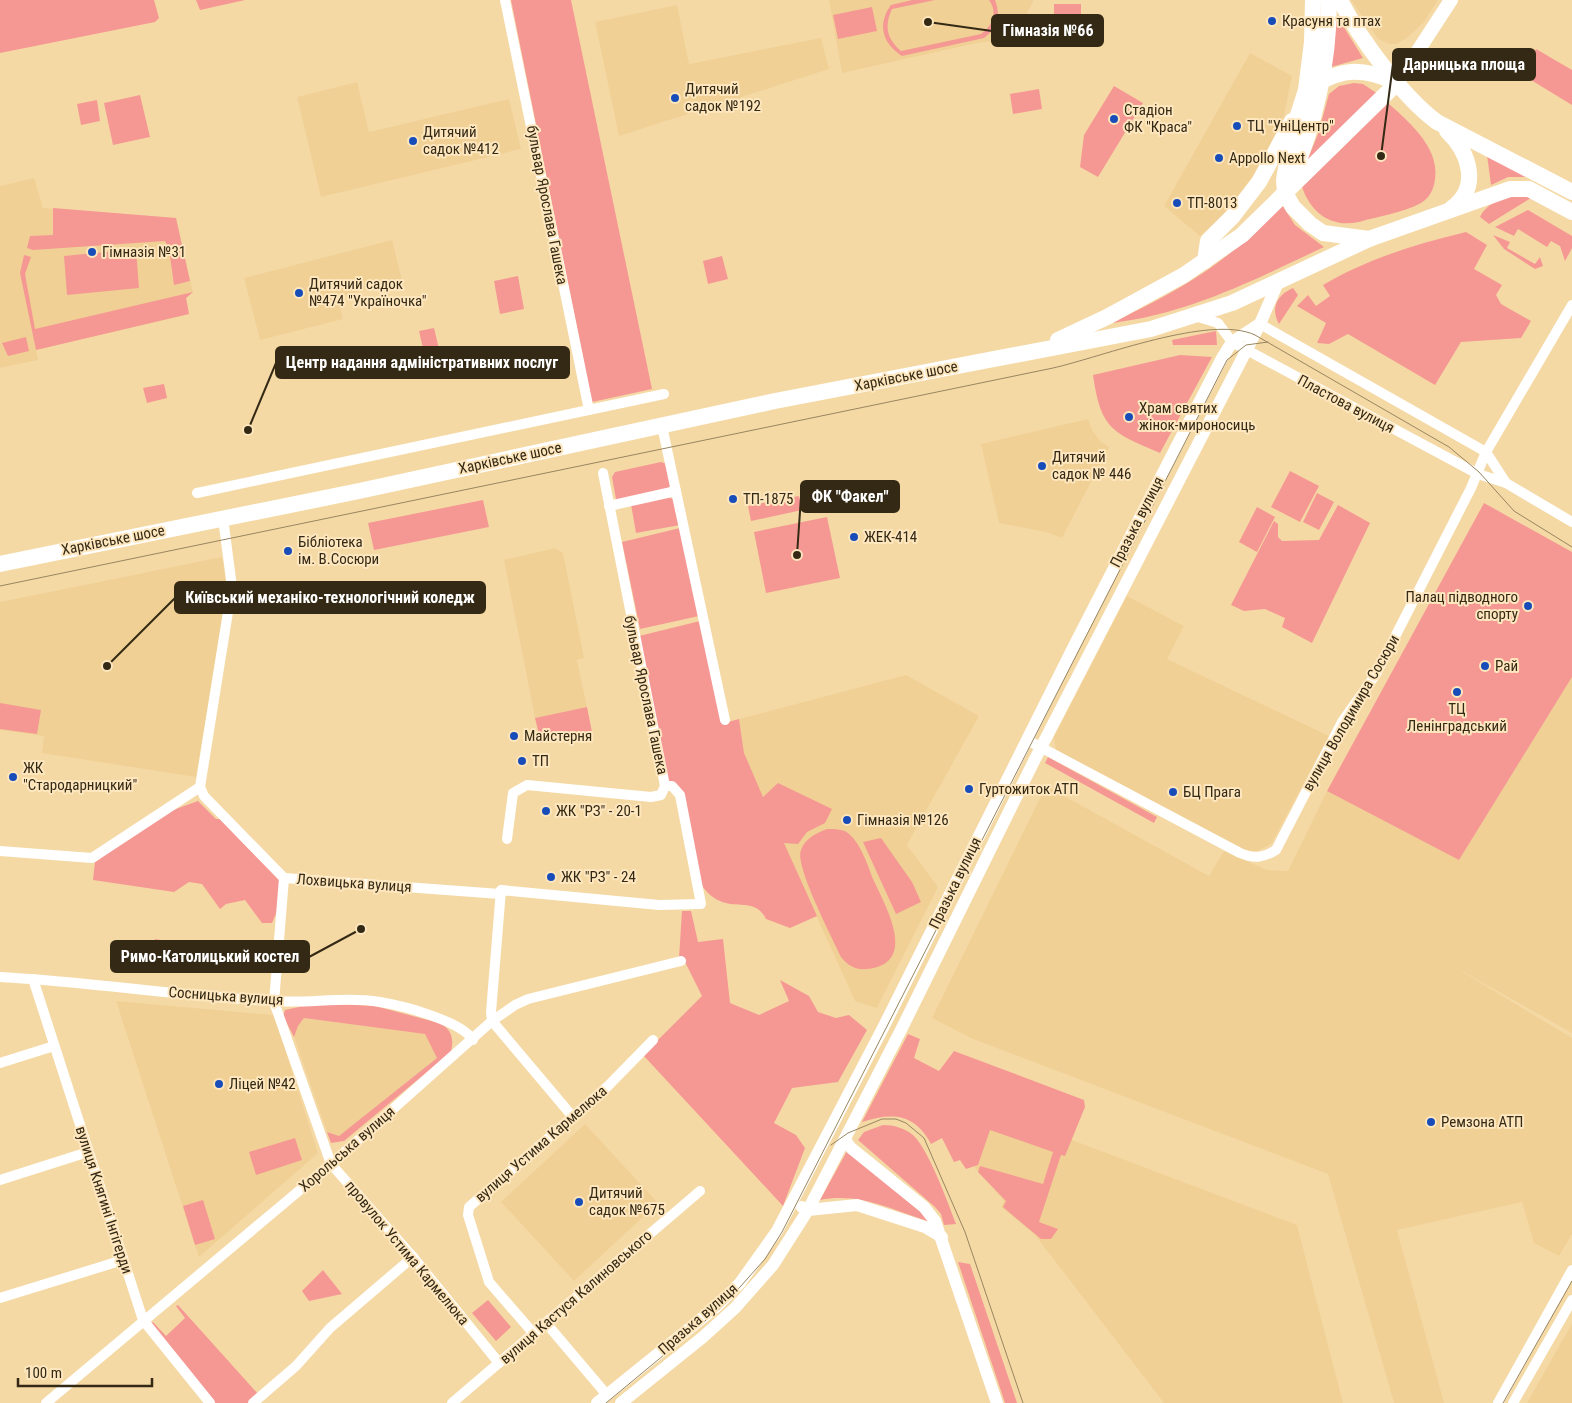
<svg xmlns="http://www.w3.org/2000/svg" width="1572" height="1403" font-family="'Roboto Condensed',sans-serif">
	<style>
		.built { fill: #f0d095 }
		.green { fill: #f59894 }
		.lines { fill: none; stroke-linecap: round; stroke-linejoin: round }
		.minor { stroke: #fff; stroke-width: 10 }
		.tertiary { stroke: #fff; stroke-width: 12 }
		.secondary { stroke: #fff; stroke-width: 14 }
		.primary { stroke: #fff; stroke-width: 16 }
		.trunk { stroke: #fff; stroke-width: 16 }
		.tram { stroke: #988560; stroke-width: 1 }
		.poi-dot { fill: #184cb9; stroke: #fee7be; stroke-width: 2 }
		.labels { text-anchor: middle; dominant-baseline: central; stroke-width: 4; stroke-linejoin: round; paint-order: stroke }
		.poi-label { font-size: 15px; fill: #342915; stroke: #fee7be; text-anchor: start }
		.street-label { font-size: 15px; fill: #342915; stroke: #fee7be }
		.leader { fill: none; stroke: #342915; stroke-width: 2 }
		.callout-dot { fill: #342915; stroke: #fee7be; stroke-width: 2 }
		.callout { fill: #342915; stroke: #342915; stroke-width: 2 }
		.callout-label { font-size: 16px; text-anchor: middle; font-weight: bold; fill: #fff }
	</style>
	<rect width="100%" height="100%" fill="#f5d9a5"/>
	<g class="built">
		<polygon points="829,0 1034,0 1014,38 977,43 842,73"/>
		<polygon points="1351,0 1438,0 1424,22 1408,37 1397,44 1390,44 1378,39"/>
		<polygon points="677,5 689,64 821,38 829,69 619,136 595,22"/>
		<polygon points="1250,53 1292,76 1284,116 1262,164 1224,214 1200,236 1164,206"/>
		<polygon points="357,82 369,132 509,99 521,149 321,197 297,97"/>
		<polygon points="34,178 43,208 176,218 193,292 186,298 189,314 36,350 38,360 0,368 0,186"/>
		<polygon points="392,240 402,280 338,297 343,319 260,340 244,278"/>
		<polygon points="1088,419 1092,430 1100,441 1109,447 1062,538 1046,532 999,523 981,444"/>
		<polygon points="555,548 563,553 584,658 577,660 587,707 535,718 504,560"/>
		<polygon points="222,557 227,589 196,777 42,753 44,736 0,730 0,602"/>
		<polygon points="1127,596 1184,626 1167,659 1329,736 1271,844 1257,851 1245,850 1056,751 1054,737"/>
		<polygon points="906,675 979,716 907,845 938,887 877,1008 855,1001 752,774 744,753 739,719"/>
		<polygon points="1572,677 1572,1033 1453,966 1572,1038 1572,1234 1559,1256 1534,1243 1522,1202 1397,1230 1444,1403 1394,1403 1328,1174 973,1039 932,1018 1046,786 1209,876 1224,851 1267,870 1288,871 1327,791 1459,860"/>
		<polygon points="116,1001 274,1015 318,1153 199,1257"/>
		<polygon points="304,1018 426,1034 437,1058 339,1137 327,1132 294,1037 298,1026"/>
		<polygon points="980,1111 1072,1140 1297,1225 1343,1403 1164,1403 1035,1235 1001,1207 1004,1201 975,1168"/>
		<polygon points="585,1124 658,1203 574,1281 501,1202"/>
		<polygon points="1572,1324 1572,1403 1527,1403 1561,1343"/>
	</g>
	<g class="green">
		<polygon points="0,0 154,0 159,18 155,22 0,53"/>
		<polygon points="196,0 245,0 200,10"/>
		<polygon points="511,0 571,0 652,389 592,402"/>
		<path d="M912,0H935L892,9C884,26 887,39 901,51L981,34C993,25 998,13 989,0H995C1001,16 998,28 984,38L902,56C882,43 877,24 891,5Z"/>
		<rect x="1054" y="4" width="27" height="15"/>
		<polygon points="872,7 877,31 838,39 833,15"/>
		<polygon points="1337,16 1363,58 1331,67"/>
		<polygon points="1536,49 1572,70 1572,105 1521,74"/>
		<polygon points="1354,83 1363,84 1378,94 1305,166 1318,134 1329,94 1339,86"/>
		<polygon points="1114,86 1143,103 1098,177 1080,167 1084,135"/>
		<polygon points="1039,89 1042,109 1013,114 1010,94"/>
		<polygon points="140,95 150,137 113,145 104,103"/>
		<polygon points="97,100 100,121 81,125 77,104"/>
		<path d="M1388,103C1411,124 1443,150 1434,185C1432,192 1428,199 1421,203C1403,213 1379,216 1359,222C1331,228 1311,213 1302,187Z"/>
		<polygon points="1487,155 1528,177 1508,177 1491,185"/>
		<path d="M1520,195L1531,198L1489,224L1480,217C1487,202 1504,198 1520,195Z"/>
		<path d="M1282,205L1295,225L1324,247C1254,280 1191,313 1113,323C1137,310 1161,299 1184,285C1221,263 1253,236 1282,205Z"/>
		<polygon points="53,208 176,218 190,281 174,285 169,249 165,241 33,250 27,248 30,236 53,235"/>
		<polygon points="1528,210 1572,236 1572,248 1565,261 1560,246 1551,241 1547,247 1518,229 1514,236 1495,227"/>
		<path d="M1466,232L1487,245L1474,269L1502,285L1496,295L1501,304L1531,321L1521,338L1461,342L1435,385L1348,334L1329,344L1317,343L1326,323L1297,306L1308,295L1316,306L1330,296L1323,285C1367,259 1416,244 1466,232Z"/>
		<polygon points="1493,235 1510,242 1507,248 1535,264 1540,257 1543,266 1535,269 1504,249"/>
		<polygon points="136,249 139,288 67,295 64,256"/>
		<polygon points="24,255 31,257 25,274 35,329 193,292 186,298 189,314 36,350 20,273"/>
		<polygon points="722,256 728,279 708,284 703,261"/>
		<polygon points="518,276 524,309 500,314 494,281"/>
		<path d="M1293,288L1298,295L1279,324C1270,308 1277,295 1293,288Z"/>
		<polygon points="434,328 440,353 425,357 419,331"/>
		<polygon points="1216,331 1217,345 1173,345 1172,340"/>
		<polygon points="26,337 29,351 8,356 2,343"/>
		<path d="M1180,355L1212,357L1160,453C1112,432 1101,430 1093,375Z"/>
		<polygon points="164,384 167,398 147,403 143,388"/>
		<polygon points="661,462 667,464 671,484 667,491 622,501 616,499 612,477 615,472"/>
		<polygon points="1290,471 1319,486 1300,522 1271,507"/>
		<polygon points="1317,493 1334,502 1319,530 1303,522"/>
		<polygon points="799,496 802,510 751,521 748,506"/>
		<polygon points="669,497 674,500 680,525 636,533 631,504"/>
		<polygon points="483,500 489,527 374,550 368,523"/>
		<polygon points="1484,503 1572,552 1572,677 1459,860 1327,791"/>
		<polygon points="1338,505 1370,523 1312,643 1282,627 1285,618 1265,609 1244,611 1231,605 1274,521 1278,524 1278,537 1282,541 1319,540"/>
		<polygon points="1257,507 1275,517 1257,552 1239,542"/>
		<polygon points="827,517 840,578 766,593 754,532"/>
		<polygon points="680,528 699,616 640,629 622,542"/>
		<path d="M700,621L728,722L739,719L744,753L763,797L778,783L832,809L825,823L807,832L798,844L784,843L817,916L790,928L766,919C756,898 737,909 720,901C712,898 706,891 701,885L682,792L677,785L666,779L639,636Z"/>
		<polygon points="0,703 41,710 37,734 0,729"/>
		<polygon points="587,707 592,732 541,743 535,718"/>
		<polygon points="1048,757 1157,817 1154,823 1045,763"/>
		<polygon points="198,801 216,819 220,819 280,881 278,909 272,923 262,923 245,900 226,904 220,909 202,884 189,882 174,892 93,880 95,862 100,859 102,853 165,813"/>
		<path d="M827,829C835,829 844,829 849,834C862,845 868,867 874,881C886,907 919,964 867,969C856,970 848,966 841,957C833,939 794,865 801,850C805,838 817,833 827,829Z"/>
		<polygon points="881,838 912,882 921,902 896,914 863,842"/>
		<polygon points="682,911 691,911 698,942 723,939 730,1003 759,1015 789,1001 780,980 809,996 818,1012 836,1018 849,1015 867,1030 838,1082 792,1088 774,1123 796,1135 805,1148 783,1206 643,1055 702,996 684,960 679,958"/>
		<polygon points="155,939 173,942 179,952 178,958 172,962 152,959"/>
		<path d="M317,1003L375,1006L439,1023C452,1029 454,1039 451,1052L344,1141L331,1143L327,1132L339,1136L437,1058L425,1034L304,1018L298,1026L294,1037L283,1016L285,1010Z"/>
		<path d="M908,1034L920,1039L914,1058L939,1071L954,1051L1084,1100L1085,1107L1065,1156L1061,1155L1039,1222L1058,1229L1051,1239H1041L1003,1207L1006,1201L978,1172L980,1166L1043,1184L1053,1152L990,1130L978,1165L966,1169L960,1160L954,1162L942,1138L931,1144C915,1114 893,1112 862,1122Z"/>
		<path d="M883,1125C894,1125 904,1128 913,1135C928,1148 948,1203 956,1224L944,1225L941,1214L935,1207L858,1140L864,1132Z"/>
		<polygon points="295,1138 302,1160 256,1175 249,1152"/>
		<path d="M847,1151L923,1214L930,1222C892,1210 860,1192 820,1200Z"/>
		<polygon points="203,1200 215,1239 195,1245 183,1206"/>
		<polygon points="958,1262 970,1264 1017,1403 1005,1403"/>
		<polygon points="323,1270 342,1294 309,1301 302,1291"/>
		<polygon points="488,1300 511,1327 496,1341 472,1313"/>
		<polygon points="178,1305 259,1395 249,1403 215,1403 150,1325 153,1322 166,1336 185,1318 176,1306"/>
	</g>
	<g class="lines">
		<g class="minor">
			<polyline points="505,0 589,410"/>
			<polyline points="1195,316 1218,323 1232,342 1478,474 1506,483 1572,522"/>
			<polyline points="1260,324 1486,452 1506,483"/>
			<polyline points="662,426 725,720"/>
			<polyline points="603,473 665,786"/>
			<polyline points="197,493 664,394"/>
			<polyline points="609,506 676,491"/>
			<path d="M1027,740L1240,853C1254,859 1263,858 1276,850L1342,722L1376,674L1471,488L1486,452L1572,305"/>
			<polyline points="200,787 232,587 223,518"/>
			<polyline points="507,839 513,793 527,785 651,797 661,795 665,786"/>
			<polyline points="0,851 92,858 200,787 204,796 284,878 500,894"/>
			<polyline points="284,878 274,1002 331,1164 413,1257 499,1363"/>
			<path d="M0,977C91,982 180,996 271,1001C308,1004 344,996 380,1002C404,1006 461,1021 473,1040"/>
			<polyline points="33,979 143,1320 210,1403"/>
			<polyline points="0,1063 54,1046"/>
			<polyline points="573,1117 492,1021 491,1012 501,890 659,905 701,904 680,795 672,786 665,786"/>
			<polyline points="0,1180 88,1152"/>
			<polyline points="0,1298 123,1260"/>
			<polyline points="546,1323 607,1395"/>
			<polyline points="534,1334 489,1282 468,1215 469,1207 608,1086 653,1040"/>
			<polyline points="46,1403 331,1164 492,1021 515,1005 528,999 681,961"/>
			<polyline points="253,1403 296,1366 330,1328 413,1257"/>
			<polyline points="452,1403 700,1191"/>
			<polyline points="1498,1403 1572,1270"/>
			<polyline points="1513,1403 1572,1300"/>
		</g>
		<g class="tertiary">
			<polyline points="845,1140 851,1148 924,1207 935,1221 997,1403"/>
			<polyline points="802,1207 808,1210 857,1205 925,1227 942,1237"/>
			<polyline points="597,1403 716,1307 740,1283 777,1231 884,1026 1073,648 1222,358 1232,342 1258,325"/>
			<polyline points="621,1403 703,1337 735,1308 773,1265 808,1210 901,1030 1033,763 1260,324 1279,280"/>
		</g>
		<polyline class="secondary" points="1397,83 1451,0"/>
		<g class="primary">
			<path d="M1289,184C1315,126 1329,64 1329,0"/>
			<polyline points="1205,261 1208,241 1233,216 1259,182 1292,121"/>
			<polyline points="1058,340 1107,317 1184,275 1242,235 1397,83"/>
			<polyline points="0,564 359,491 775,401 1151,329 1232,303 1369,239"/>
		</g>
		<g class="trunk">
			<polyline points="1313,0 1312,42 1306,90 1291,137 1284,180 1285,193 1293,207 1310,224 1323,233 1369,239 1510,189 1529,189 1572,212"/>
			<path d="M1340,0C1359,38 1403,97 1437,122L1572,192"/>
			<path d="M1306,90C1339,69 1359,66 1395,82"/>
			<path d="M1447,131C1469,152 1481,187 1452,208"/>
		</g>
		<g class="tram">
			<path d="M0,586L1053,368C1102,357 1210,314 1255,335L1449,447L1479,472L1514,511L1572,547"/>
			<polyline points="831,1145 848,1133 882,1119 896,1119 906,1123 924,1138 965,1232 1023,1403"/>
			<polyline points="606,1403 723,1306 765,1259 782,1232 1227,360 1246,345 1268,342"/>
			<polyline points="1503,1403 1572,1281"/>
		</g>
	</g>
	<g class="poi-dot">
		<circle cx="1272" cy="21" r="5"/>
		<circle cx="675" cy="98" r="5"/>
		<circle cx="1114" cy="119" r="5"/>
		<circle cx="1237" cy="126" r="5"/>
		<circle cx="413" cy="141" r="5"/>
		<circle cx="1219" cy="158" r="5"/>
		<circle cx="1177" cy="203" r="5"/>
		<circle cx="92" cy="252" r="5"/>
		<circle cx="299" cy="293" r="5"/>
		<circle cx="1129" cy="417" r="5"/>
		<circle cx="1042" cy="466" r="5"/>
		<circle cx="733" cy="499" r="5"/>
		<circle cx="854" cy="537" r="5"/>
		<circle cx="288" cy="551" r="5"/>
		<circle cx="1528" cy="606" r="5"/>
		<circle cx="1485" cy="666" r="5"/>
		<circle cx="1457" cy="692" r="5"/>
		<circle cx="514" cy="736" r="5"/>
		<circle cx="522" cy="761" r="5"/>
		<circle cx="13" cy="777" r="5"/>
		<circle cx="969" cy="789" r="5"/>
		<circle cx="1173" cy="792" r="5"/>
		<circle cx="546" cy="811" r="5"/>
		<circle cx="847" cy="820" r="5"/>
		<circle cx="551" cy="877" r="5"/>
		<circle cx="219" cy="1084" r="5"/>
		<circle cx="1431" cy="1122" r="5"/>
		<circle cx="579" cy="1202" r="5"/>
	</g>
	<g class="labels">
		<g class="poi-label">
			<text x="1282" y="21">Красуня та птах</text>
			<text x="685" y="89">Дитячий<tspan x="685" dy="17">садок №192</tspan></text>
			<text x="1124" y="110">Стадіон<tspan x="1124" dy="17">ФК "Краса"</tspan></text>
			<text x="1247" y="126">ТЦ "УніЦентр"</text>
			<text x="423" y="132">Дитячий<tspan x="423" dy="17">садок №412</tspan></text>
			<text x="1229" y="158">Appollo Next</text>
			<text x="1187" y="203">ТП-8013</text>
			<text x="102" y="252">Гімназія №31</text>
			<text x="309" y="284">Дитячий садок<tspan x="309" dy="17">№474 "Україночка"</tspan></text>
			<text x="1139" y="408">Храм святих<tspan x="1139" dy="17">жінок-мироносиць</tspan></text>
			<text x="1052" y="457">Дитячий<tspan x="1052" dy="17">садок № 446</tspan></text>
			<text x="743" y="499">ТП-1875</text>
			<text x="864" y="537">ЖЕК-414</text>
			<text x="298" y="542">Бібліотека<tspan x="298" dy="17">ім. В.Сосюри</tspan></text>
			<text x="1518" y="597" text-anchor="end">Палац підводного<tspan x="1518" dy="17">спорту</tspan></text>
			<text x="1495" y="666">Рай</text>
			<text x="1457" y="709" text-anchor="middle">ТЦ<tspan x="1457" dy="17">Ленінградський</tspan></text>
			<text x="524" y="736">Майстерня</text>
			<text x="532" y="761">ТП</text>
			<text x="23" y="768">ЖК<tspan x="23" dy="17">"Стародарницкий"</tspan></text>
			<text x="979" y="789">Гуртожиток АТП</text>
			<text x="1183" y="792">БЦ Прага</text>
			<text x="556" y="811">ЖК "РЗ" - 20-1</text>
			<text x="857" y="820">Гімназія №126</text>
			<text x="561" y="877">ЖК "РЗ" - 24</text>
			<text x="229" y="1084">Ліцей №42</text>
			<text x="1441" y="1122">Ремзона АТП</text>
			<text x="589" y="1193">Дитячий<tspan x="589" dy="17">садок №675</tspan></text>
		</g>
		<g class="street-label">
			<text transform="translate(547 205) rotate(79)">бульвар Ярослава Гашека</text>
			<text transform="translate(906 376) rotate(-11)">Харківське шосе</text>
			<text transform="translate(1346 404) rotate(28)">Пластова вулиця</text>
			<text transform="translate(510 458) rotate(-12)">Харківське шосе</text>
			<text transform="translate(1137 522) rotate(-63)">Празька вулиця</text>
			<text transform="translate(113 540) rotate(-11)">Харківське шосе</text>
			<text transform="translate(646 695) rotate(78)">бульвар Ярослава Гашека</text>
			<text transform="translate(1351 713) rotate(-60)">вулиця Володимира Сосюри</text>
			<text transform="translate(354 883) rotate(4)">Лохвицька вулиця</text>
			<text transform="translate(955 883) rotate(-64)">Празька вулиця</text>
			<text transform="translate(226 996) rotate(4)">Сосницька вулиця</text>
			<text transform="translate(541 1144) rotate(-41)">вулиця Устима Кармелюка</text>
			<text transform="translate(347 1149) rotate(-41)">Хорольська вулиця</text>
			<text transform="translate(104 1200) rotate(72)">вулиця Княгині Інгігерди</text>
			<text transform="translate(407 1253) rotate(50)">провулок Устима Кармелюка</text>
			<text transform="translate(576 1297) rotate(-41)">вулиця Кастуся Калиновського</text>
			<text transform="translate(698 1319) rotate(-41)">Празька вулиця</text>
		</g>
	</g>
	<path class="leader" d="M928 22L992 31M1381 156L1393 64M248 430L276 363M797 555L801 497M107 666L175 598M361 929L309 957"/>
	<g class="callout-dot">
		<circle cx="928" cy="22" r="5"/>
		<circle cx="1381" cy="156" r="5"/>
		<circle cx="248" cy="430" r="5"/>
		<circle cx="797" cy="555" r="5"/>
		<circle cx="107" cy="666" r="5"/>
		<circle cx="361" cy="929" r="5"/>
	</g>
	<g class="callout">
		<rect x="992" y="15" width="111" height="31" rx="5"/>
		<rect x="1393" y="49" width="142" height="31" rx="5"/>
		<rect x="276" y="347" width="293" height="31" rx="5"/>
		<rect x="801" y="481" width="98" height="31" rx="5"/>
		<rect x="175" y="582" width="310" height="31" rx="5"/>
		<rect x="111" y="941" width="198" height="31" rx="5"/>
	</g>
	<g class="callout-label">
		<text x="1048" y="36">Гімназія №66</text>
		<text x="1464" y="70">Дарницька площа</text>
		<text x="422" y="368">Центр надання адміністративних послуг</text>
		<text x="850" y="502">ФК "Факел"</text>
		<text x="330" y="603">Київський механіко-технологічний коледж</text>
		<text x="210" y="962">Римо-Католицький костел</text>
	</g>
	<path d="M18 1378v8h134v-8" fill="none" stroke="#342915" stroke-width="2.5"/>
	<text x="25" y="1378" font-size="15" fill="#342915" stroke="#fee7be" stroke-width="4" paint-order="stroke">100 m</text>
</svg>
